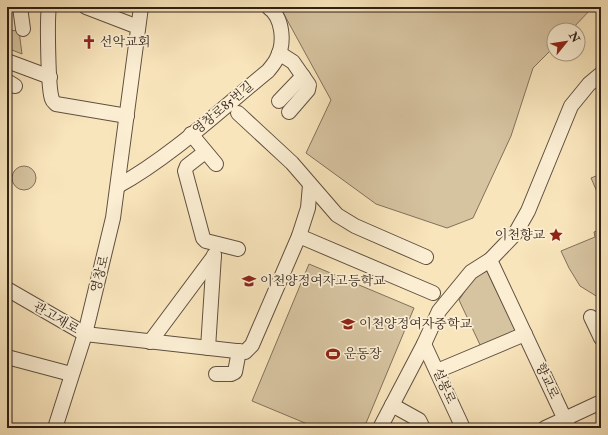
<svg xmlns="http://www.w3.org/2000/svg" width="608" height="435" font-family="'IM FELL Double Pica','Noto Serif KR',serif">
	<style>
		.green { fill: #d6c3a0; stroke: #82715b }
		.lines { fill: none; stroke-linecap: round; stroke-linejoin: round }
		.minor-casing { stroke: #605040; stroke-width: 16 }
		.minor { stroke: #fbeed3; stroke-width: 14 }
		.labels { text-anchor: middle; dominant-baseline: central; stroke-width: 3.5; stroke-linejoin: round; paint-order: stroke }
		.poi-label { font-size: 13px; fill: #2d1f16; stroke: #fbeed3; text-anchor: start }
		.street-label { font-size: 13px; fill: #2d1f16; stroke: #fbeed3 }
	</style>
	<rect width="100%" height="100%" fill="#f9e5bc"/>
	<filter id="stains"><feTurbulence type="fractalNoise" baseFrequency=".005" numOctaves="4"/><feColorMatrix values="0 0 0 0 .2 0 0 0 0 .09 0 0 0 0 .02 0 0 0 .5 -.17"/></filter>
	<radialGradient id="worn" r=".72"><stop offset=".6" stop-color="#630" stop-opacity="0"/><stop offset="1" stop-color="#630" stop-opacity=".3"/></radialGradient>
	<g class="green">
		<polygon points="280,7 593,7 571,30 554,30 554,47 533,68 511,136 473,218 447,228 376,204 306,153 331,100"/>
		<polygon points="7,30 19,31 22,54 7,48"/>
		<circle cx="24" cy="178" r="12"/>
		<polygon points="601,174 601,201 591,178"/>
		<polygon points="601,229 601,299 580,286 569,268 561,251 595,237 594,232"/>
		<polygon points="309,264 414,308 364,428 317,428 252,401"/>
		<polygon points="487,271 517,334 482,349 459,300 474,277"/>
	</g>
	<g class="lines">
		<defs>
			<g id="minor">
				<polyline points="20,7 23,29"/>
				<path d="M49,7C47,19 48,89 52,99C53,102 54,102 56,104L127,116"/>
				<polyline points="86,7 138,27"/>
				<polyline points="279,53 293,62 309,85 308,90 289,112"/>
				<polyline points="7,61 50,77"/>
				<polyline points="7,81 15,86"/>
				<polyline points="279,101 303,76"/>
				<polyline points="238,113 292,163 337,215 355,226 426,257"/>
				<polyline points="191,134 216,164"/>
				<polyline points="205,152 187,166 185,171 203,238 206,241 238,249"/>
				<path d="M118,186C172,156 220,110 268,71C271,67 275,63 277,58C285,43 283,17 268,7"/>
				<polyline points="299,236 433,293"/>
				<polyline points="490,260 569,428"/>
				<polyline points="7,289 85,334 245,352 252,345 299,236 308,208 310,185"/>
				<polyline points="591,317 601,338"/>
				<polyline points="150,342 214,256"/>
				<polyline points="424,344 463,428"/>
				<polyline points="208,348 214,255"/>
				<polyline points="7,357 71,374"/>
				<polyline points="437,371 525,334"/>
				<polyline points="216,374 231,374 235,372 239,351"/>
				<polyline points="392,405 419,420 423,428"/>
				<polyline points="55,428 85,334 113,218 141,7"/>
				<polyline points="380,428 424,344 439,311 471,272 490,260 515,234 528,211 571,106 589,84 601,74"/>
				<polyline points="545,428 601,402"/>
			</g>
		</defs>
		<use href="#minor" class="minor-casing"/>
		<use href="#minor" class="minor"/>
	</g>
	<defs>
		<symbol id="church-bare" viewBox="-9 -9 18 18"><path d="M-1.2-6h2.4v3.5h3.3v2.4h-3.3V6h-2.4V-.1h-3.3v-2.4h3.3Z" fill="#8f2418" stroke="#fbeed3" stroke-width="2.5" paint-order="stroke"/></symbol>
		<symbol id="sight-bare" viewBox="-9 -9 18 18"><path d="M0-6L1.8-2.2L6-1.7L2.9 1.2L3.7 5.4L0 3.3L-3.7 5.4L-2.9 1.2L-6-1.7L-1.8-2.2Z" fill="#8f2418" stroke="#fbeed3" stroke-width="2.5" paint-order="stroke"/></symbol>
		<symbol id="school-bare" viewBox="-9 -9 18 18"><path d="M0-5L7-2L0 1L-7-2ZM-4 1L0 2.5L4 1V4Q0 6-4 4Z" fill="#8f2418" stroke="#fbeed3" stroke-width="2.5" paint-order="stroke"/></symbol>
		<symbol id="stadium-bare" viewBox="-9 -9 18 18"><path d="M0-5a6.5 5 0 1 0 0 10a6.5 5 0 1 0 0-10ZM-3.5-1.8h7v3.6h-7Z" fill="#8f2418" stroke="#fbeed3" stroke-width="2.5" paint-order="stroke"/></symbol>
	</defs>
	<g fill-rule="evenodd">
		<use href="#church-bare" x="79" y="32" width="20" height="20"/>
		<use href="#sight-bare" x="546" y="225" width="20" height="20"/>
		<use href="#school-bare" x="239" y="271" width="20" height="20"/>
		<use href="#school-bare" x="338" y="314" width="20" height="20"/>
		<use href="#stadium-bare" x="323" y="344" width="20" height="20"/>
	</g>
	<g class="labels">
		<g class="poi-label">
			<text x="100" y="42">선악교회</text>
			<text x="545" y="235" text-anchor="end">이천향교</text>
			<text x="260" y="281">이천양정여자고등학교</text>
			<text x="359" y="324">이천양정여자중학교</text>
			<text x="344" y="354">운동장</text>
		</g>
		<g class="street-label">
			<text transform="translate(223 108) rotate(-40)">영창로85번길</text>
			<text transform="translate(100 274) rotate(-76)">영창로</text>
			<text transform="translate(56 318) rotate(30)">관고재로</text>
			<text transform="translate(547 381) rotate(65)">향교로</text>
			<text transform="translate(444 386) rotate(66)">설봉로</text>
		</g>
	</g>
	<rect width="608" height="435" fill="none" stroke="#f9e5bc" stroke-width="24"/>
	<rect x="8" y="8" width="592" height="419" fill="none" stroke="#2d1f16" stroke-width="2"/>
	<rect x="12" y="12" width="584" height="411" fill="none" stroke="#2d1f16"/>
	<g transform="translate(566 42) rotate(60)"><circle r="19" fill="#fbeed3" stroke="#a99b87"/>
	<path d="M0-3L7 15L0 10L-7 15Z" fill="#8f2418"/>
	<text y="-6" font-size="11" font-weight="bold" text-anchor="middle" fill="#2d1f16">N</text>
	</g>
	<rect width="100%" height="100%" filter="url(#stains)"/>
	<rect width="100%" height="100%" fill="url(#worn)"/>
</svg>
